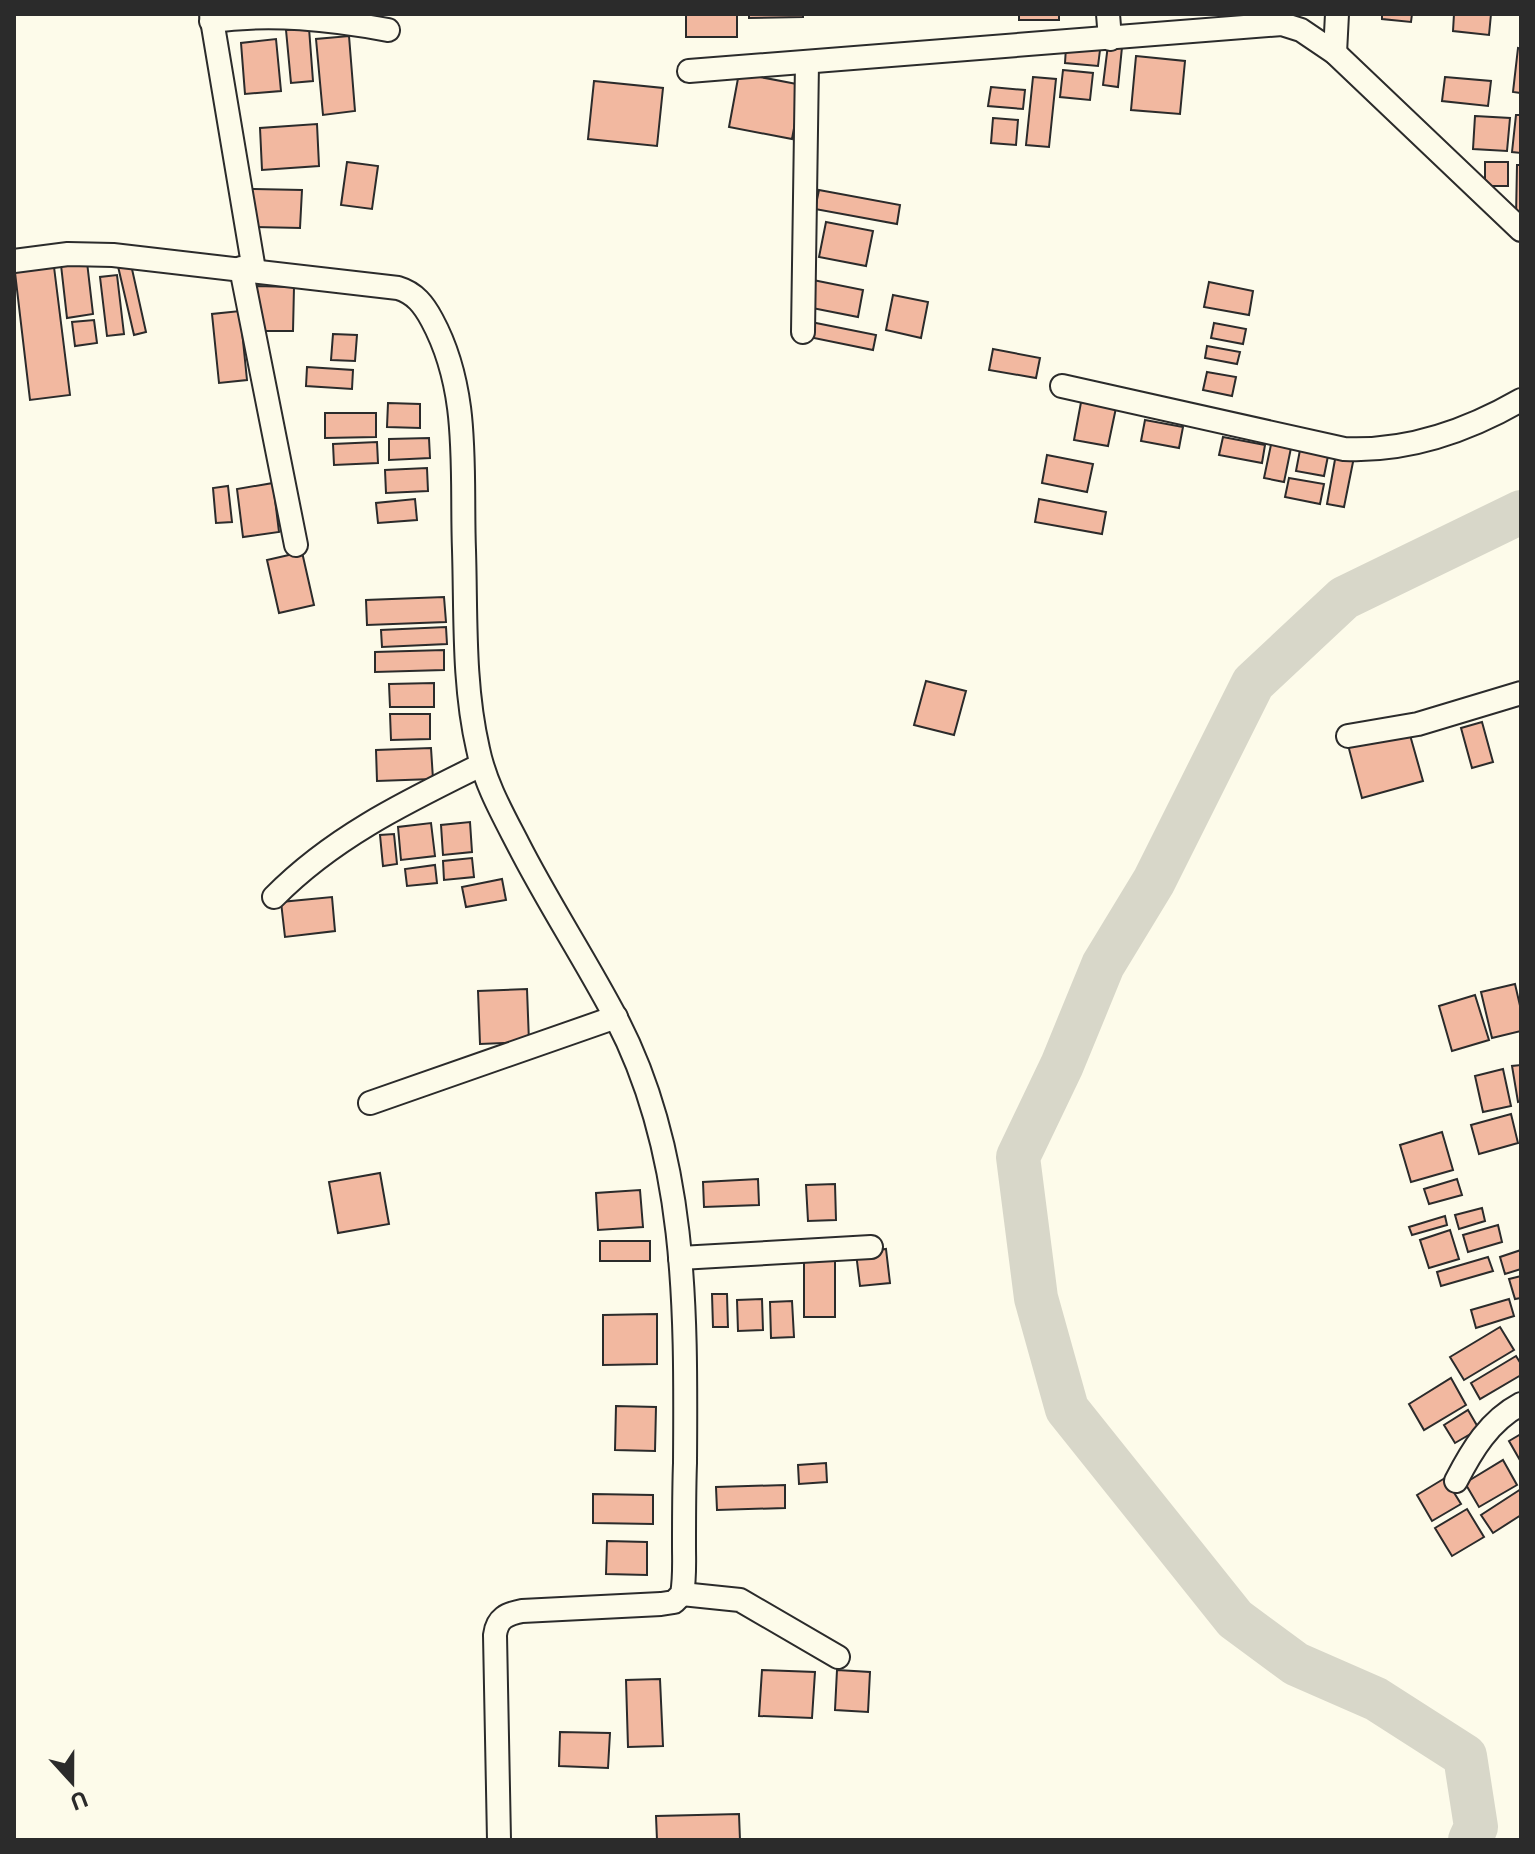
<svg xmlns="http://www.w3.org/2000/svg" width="1535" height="1854" font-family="Inter,sans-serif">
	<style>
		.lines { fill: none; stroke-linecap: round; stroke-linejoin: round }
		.river { stroke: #d8d7c9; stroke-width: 44 }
		.building { fill: #f2b8a0; stroke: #2b2b2b; stroke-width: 2 }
		.street-casing { stroke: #2b2b2b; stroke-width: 26 }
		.street { stroke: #fdfbea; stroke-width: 22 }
	</style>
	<rect width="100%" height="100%" fill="#fdfbea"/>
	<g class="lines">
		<polyline class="river" points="1470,1840 1476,1827 1465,1756 1376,1699 1296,1664 1235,1619 1067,1409 1036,1298 1018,1157 1062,1065 1103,965 1154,881 1253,683 1344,598 1521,512"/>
	</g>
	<g class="building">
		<rect x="686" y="14" width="51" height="23"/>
		<polygon points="749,14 803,14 803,17 749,18"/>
		<rect x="1019" y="14" width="40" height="6"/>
		<polygon points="1382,14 1412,14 1411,22 1382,19"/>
		<polygon points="1454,14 1491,14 1489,35 1453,31"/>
		<polygon points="309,28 313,81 291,83 286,30"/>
		<polygon points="349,36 355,111 323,115 316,39"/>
		<polygon points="276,39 281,91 245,94 241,43"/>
		<polygon points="1108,45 1122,47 1118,87 1103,85"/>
		<polygon points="1066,47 1100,50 1098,66 1065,63"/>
		<polygon points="1518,48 1521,49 1521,93 1513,92"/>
		<polygon points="1136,56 1185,61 1180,114 1131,110"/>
		<polygon points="1063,70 1093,73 1090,100 1060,97"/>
		<polygon points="739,73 802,85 792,139 729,127"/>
		<polygon points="1033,77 1056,79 1049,147 1026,145"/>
		<polygon points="1445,77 1491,81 1488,106 1442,101"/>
		<polygon points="594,81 663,88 657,146 588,139"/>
		<polygon points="991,87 1025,90 1023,109 988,106"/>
		<polygon points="1516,115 1521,115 1521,153 1512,152"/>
		<polygon points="1475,116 1510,118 1507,151 1473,149"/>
		<polygon points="993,118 1018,120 1016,145 991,143"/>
		<polygon points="317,124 319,166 262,170 260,128"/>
		<polygon points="347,162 378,166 372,209 341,205"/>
		<rect x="1485" y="162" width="23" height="24"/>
		<polygon points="1517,165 1521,165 1521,217 1516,217"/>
		<polygon points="251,189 302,190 300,228 250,227"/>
		<polygon points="819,190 900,205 897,224 815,209"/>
		<polygon points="826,222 873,231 866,266 819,257"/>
		<polygon points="53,259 70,395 30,400 14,264"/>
		<polygon points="130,260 146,332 134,335 117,262"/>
		<polygon points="87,262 93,314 67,318 61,265"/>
		<polygon points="117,275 124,334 107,336 100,277"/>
		<polygon points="813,280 863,290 858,317 807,307"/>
		<polygon points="1209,282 1253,291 1249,315 1204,307"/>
		<polygon points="256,286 294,287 293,331 255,331"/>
		<polygon points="893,295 928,302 921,338 886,330"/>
		<polygon points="240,311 247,380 219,383 212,314"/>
		<polygon points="94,320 97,343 75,346 72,322"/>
		<polygon points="811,322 876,335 873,350 809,337"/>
		<polygon points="1214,323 1246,329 1243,344 1211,338"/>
		<polygon points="333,334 357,335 355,361 331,360"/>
		<polygon points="1207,346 1240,352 1237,364 1205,358"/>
		<polygon points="993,349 1040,358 1036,378 989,370"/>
		<polygon points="307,367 353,370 352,389 306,386"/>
		<polygon points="1207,372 1236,377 1232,396 1203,390"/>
		<polygon points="1082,397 1117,403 1108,446 1074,440"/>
		<polygon points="388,403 420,404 420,428 387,427"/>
		<polygon points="325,413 376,413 376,437 325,438"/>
		<polygon points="1145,420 1183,427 1179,448 1141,441"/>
		<polygon points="1223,437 1265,445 1262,463 1219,455"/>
		<polygon points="429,438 430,458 389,460 389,439"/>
		<polygon points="1272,440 1292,443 1284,482 1264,478"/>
		<polygon points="377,442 378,463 334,465 333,444"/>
		<polygon points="1300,450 1328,456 1324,476 1296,471"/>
		<polygon points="1336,454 1354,457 1344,507 1327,504"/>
		<polygon points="1047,455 1093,464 1087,492 1042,483"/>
		<polygon points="427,468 428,491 386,493 385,470"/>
		<polygon points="1289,478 1324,484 1320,504 1285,497"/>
		<polygon points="273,483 279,532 243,537 237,489"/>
		<polygon points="228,486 232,522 216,523 213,488"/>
		<polygon points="415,499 417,520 378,523 376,503"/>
		<polygon points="1039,499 1106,512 1102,534 1035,522"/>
		<polygon points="302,552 314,605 279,613 267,560"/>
		<polygon points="444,597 446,622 367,625 366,600"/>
		<polygon points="446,627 447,644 382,647 381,630"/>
		<polygon points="444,650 444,670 375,672 375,652"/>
		<polygon points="926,681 966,691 954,735 914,725"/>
		<polygon points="434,683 434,707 390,707 389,684"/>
		<polygon points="390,714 430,714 430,739 391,740"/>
		<polygon points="1482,722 1493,762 1472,768 1461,728"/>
		<polygon points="1408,728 1423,781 1362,798 1348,745"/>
		<polygon points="431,748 433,779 377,781 376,750"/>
		<polygon points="470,822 472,852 443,855 441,825"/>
		<polygon points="431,823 435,856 401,860 398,827"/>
		<polygon points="394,834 397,864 383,866 380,835"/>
		<polygon points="472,858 474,877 444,880 443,861"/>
		<polygon points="435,865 437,883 407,886 405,869"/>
		<polygon points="502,879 506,900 466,907 462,887"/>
		<polygon points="332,897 335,931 285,937 281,902"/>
		<polygon points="1515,984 1521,1010 1521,1031 1492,1038 1481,992"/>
		<polygon points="527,989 529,1042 480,1044 478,991"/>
		<polygon points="1475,995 1489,1040 1452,1051 1439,1006"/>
		<polygon points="1521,1065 1521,1101 1518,1102 1512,1066"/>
		<polygon points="1503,1069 1511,1106 1483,1112 1475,1076"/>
		<polygon points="1511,1114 1518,1143 1479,1154 1471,1125"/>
		<polygon points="1442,1132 1453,1170 1411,1182 1400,1145"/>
		<polygon points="380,1173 389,1224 338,1233 329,1182"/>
		<polygon points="758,1179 759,1205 704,1207 703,1182"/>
		<polygon points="1457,1179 1462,1195 1429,1204 1424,1189"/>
		<polygon points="835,1184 836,1220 808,1221 806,1185"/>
		<polygon points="640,1190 643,1227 598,1230 596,1193"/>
		<polygon points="1482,1208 1485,1221 1459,1229 1455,1215"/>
		<polygon points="1445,1216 1447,1225 1412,1235 1409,1227"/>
		<polygon points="1498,1225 1502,1242 1468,1252 1463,1235"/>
		<polygon points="1450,1230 1459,1259 1429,1268 1420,1240"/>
		<rect x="600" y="1241" width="50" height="20"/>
		<polygon points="886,1249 890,1283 860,1286 856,1253"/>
		<polygon points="1521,1250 1521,1269 1505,1274 1500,1257"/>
		<rect x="804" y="1253" width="31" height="64"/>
		<polygon points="1488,1257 1493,1271 1441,1286 1437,1272"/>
		<polygon points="1521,1276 1521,1298 1515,1299 1509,1279"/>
		<polygon points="712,1294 727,1294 728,1327 713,1327"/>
		<polygon points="762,1299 763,1330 738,1331 737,1300"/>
		<polygon points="1509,1299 1514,1316 1476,1328 1471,1310"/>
		<polygon points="792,1301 794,1337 771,1338 770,1302"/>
		<polygon points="657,1314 657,1364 603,1365 603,1315"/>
		<polygon points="1500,1327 1514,1350 1464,1380 1450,1357"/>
		<polygon points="1516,1356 1521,1364 1521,1375 1480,1399 1471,1383"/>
		<polygon points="1451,1378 1466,1405 1424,1430 1409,1404"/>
		<polygon points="616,1406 656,1407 655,1451 615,1450"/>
		<polygon points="1468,1410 1479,1429 1455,1443 1444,1425"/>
		<polygon points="1521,1434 1521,1462 1509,1441"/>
		<polygon points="1503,1460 1517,1485 1479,1507 1465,1483"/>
		<polygon points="826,1463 827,1482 799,1484 798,1465"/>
		<polygon points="1445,1478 1461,1504 1432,1521 1417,1495"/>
		<polygon points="785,1485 785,1508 717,1510 716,1487"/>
		<polygon points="1521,1489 1521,1515 1493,1533 1481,1515"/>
		<polygon points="593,1494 653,1495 653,1524 593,1523"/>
		<polygon points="1467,1509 1484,1537 1452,1556 1435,1528"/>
		<polygon points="607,1541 647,1542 647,1575 606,1574"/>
		<polygon points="762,1670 815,1672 812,1718 759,1716"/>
		<polygon points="837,1670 870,1672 868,1712 835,1710"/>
		<polygon points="660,1679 663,1746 628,1747 626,1680"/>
		<polygon points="560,1732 610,1733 608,1768 559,1766"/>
		<polygon points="739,1814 740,1840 657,1840 656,1816"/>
	</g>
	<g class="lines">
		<defs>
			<g id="street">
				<polyline points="211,14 254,270"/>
				<polyline points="1108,14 1110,39"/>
				<path d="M211,21C272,13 329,19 388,30"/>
				<polyline points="1335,53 1337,14"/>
				<polyline points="689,71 1282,24 1301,30 1335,53 1521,230"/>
				<path d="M14,261L68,254L113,255L398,288C415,293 424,305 432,320C471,392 461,471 464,550C466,616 463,684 478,749C485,783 502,813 518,844C548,903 585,959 616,1018C688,1155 686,1312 685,1463C684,1490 684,1518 684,1546C684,1561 685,1578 682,1594L674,1602L661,1604L522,1611C507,1614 497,1618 495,1635L499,1840"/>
				<polyline points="241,268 296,545"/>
				<polyline points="803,332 807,63"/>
				<path d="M1062,386L1344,449C1406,452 1467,431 1521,400"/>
				<polyline points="1348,736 1418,724 1521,693"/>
				<path d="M274,897C333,837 406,802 481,765"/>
				<polyline points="370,1103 616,1017"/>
				<polyline points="680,1258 871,1247"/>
				<path d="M1456,1481C1472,1450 1489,1421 1521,1404"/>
				<polyline points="682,1594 740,1600 838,1657"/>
			</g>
		</defs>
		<use href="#street" class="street-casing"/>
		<use href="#street" class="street"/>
	</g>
	<rect width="1535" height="1854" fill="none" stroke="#2b2b2b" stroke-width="32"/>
	<g transform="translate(72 1782) rotate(159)" stroke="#fdfbea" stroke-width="6" paint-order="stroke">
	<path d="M0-6L14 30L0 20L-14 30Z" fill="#2b2b2b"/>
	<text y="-12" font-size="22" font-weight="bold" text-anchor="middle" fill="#2b2b2b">U</text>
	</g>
</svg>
